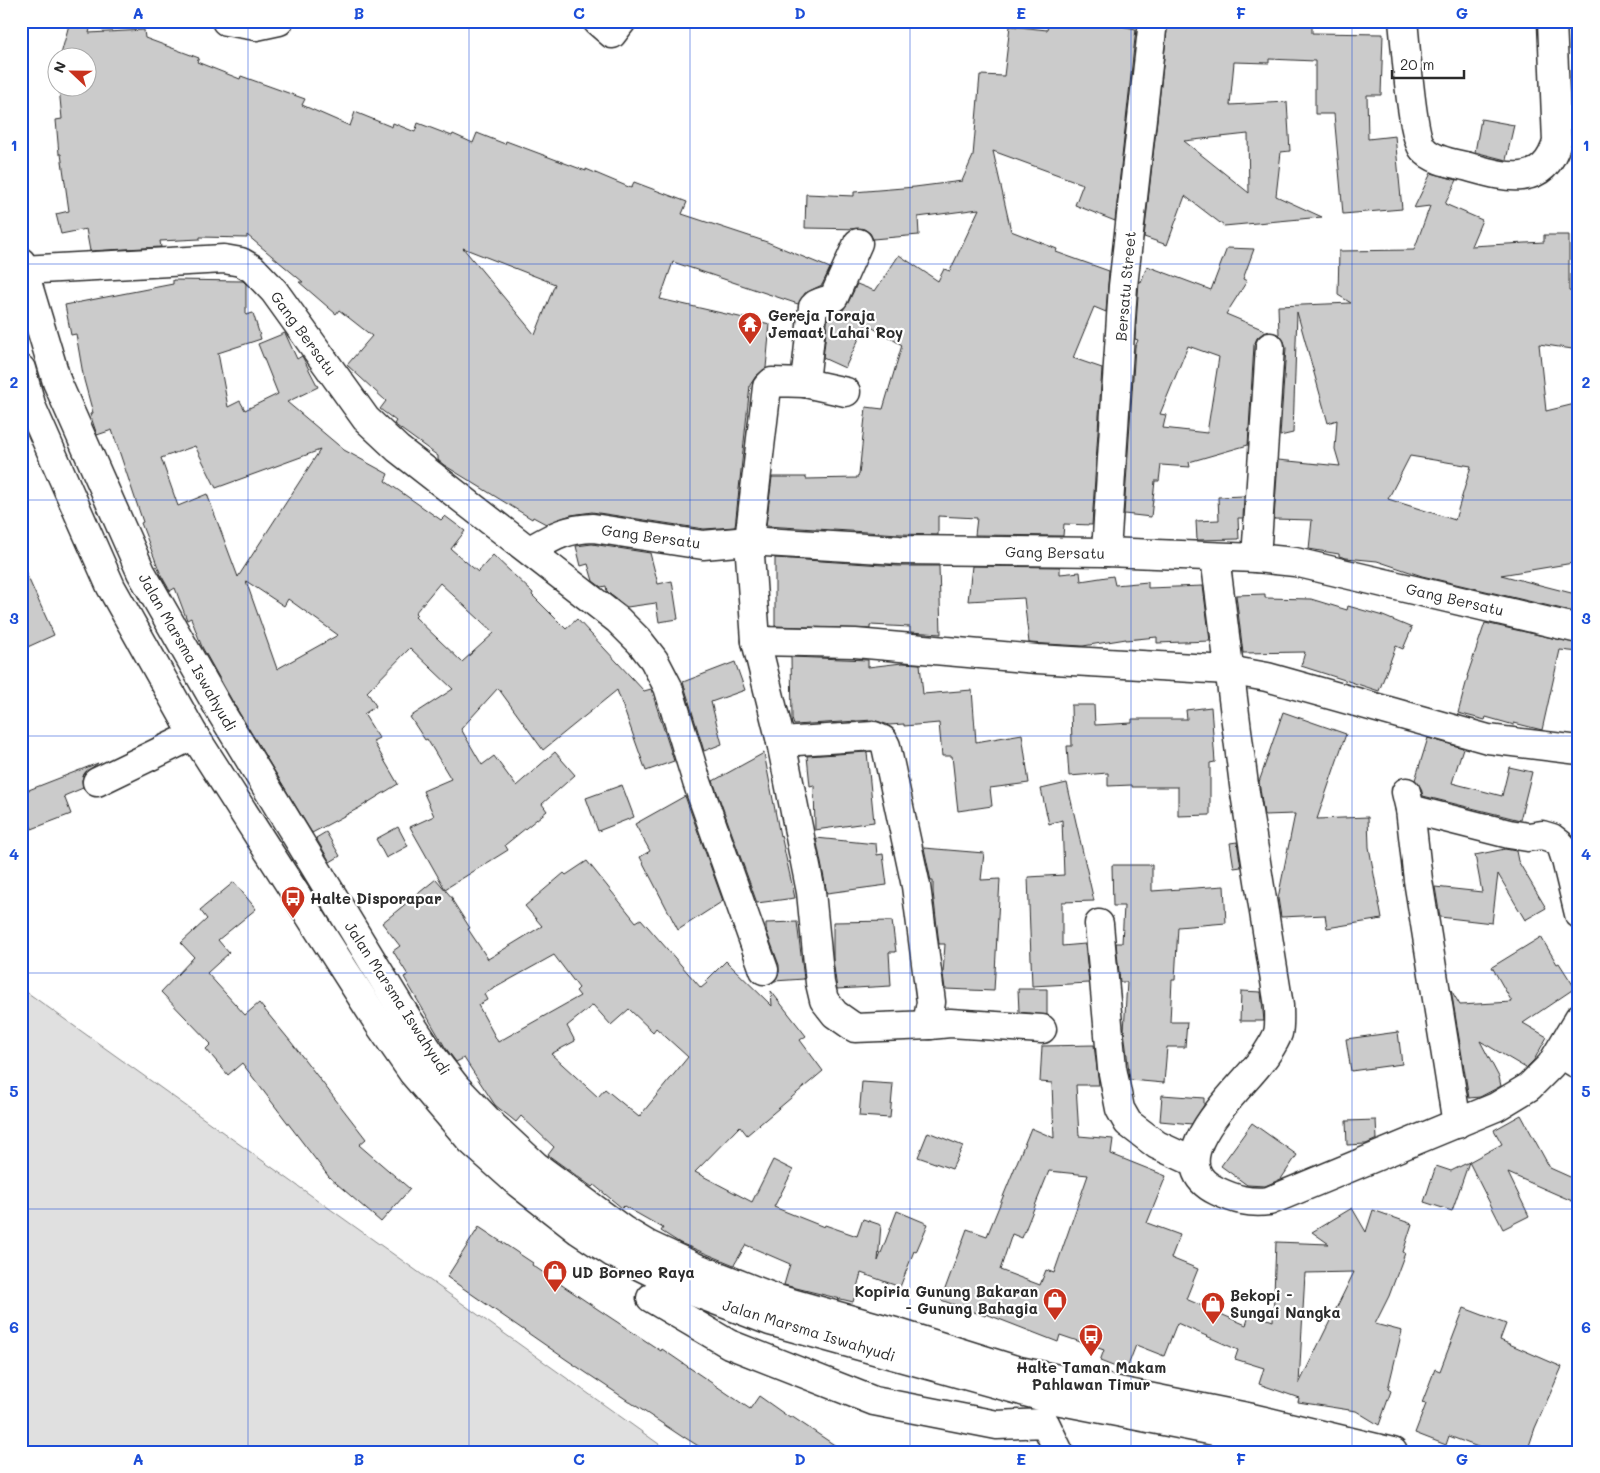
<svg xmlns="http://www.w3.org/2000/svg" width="1600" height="1473" font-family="Mali,sans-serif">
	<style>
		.green { fill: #e0e0e0; stroke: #868686 }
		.building { fill: #cbcbcb; stroke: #2b2b2b; fill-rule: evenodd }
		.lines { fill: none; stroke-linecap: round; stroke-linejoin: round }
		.minor-casing { stroke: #2b2b2b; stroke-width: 31 }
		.highway-casing { stroke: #2b2b2b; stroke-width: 31 }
		.minor { stroke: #fff; stroke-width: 28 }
		.highway { stroke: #fff; stroke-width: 28 }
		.grid { fill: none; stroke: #1d4ed8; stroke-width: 1; stroke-opacity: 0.55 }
		.labels { text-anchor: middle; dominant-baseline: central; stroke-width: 4.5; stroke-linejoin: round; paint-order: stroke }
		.street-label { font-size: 15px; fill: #2b2b2b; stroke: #fff }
		.poi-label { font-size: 15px; font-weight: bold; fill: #2b2b2b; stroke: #fff; text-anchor: start }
		.neatline { fill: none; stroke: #1d4ed8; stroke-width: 2 }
		.grid-label { font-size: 16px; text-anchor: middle; font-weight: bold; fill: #1d4ed8 }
	</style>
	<rect width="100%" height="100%" fill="#fff"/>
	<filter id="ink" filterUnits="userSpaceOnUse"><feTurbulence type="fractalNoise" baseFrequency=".02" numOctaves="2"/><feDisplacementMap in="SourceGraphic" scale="10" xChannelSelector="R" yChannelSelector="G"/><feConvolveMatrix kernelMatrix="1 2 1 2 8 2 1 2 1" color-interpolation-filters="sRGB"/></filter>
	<g filter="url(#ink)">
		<polygon class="green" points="21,988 670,1452 21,1452"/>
		<g class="building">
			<path d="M70,21H92L89,33L144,30L145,38L199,58L197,62L240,79L241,76L305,99L302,105L350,126L355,112L392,127L393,123L415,132L418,123L452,136L453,134L473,143L477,133L505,144L506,141L586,171V169L631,188L634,182L687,202L682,214L767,242L830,268L822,285L805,293L798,304L673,262L660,299L770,324L766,368L756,376L750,385L735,527L704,529L592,512L571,515L546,524L533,517L532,519L444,465L438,460V456L394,424L396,421L380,409L386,401L347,365L372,336L339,310L336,314L299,282H303L247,235V238L200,237V239L160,241L161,247L90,251L86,229L61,234L56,214L69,211L61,154H59L56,120L62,119L59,88H88V58H60ZM463,248L555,284L535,335Z"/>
			<polygon points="1049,21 1095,21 1136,29 1115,221 1075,205 1083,184 993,151 1011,231 1057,249 1056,252 1109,271 1106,312 1094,307 1073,358 1102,368 1092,525 1064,524 1063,536 975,535 977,518 938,516 938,535 900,534 766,526 772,477 806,477 806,479 857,478 857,476 859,475 866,407 883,409 902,345 866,324 845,368 823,358 828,316 843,310 848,303 857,284 875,291 899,255 938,281 944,269 950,271 979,209 918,217 919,235 873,239 870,233 864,229 805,228 806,194 854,196 854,192 915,187 962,181 973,156 980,75 1004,76 1010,26 1047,30"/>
			<path d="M1168,21H1229L1228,25L1282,26V21H1312V33L1383,34L1381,95H1367L1368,139L1395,136L1402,209L1343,214L1334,114H1315V61L1269,59V63L1234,62L1230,105L1287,102L1290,151L1281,152L1276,196L1322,217L1224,226L1185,196L1167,245L1144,237ZM1248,134L1249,193L1184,141Z"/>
			<polygon points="1481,119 1514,125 1506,160 1475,152"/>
			<path d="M1431,173L1457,180L1445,204L1482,220L1471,246L1544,242V235H1569V291L1579,293V350L1539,344L1546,411L1579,403V562L1501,575L1579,595V613L1422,576L1377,561L1346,558L1339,556V554L1309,549L1312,520L1274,519L1278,460L1340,466L1335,449L1337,420L1328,423L1297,312L1293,433L1280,436L1286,348L1284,341L1279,334L1278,306L1351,303L1338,295L1339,251L1414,250L1430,206L1414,208ZM1410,456L1471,466L1455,520L1388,499Z"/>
			<path d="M1227,248L1254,249L1243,279L1247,281L1226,314L1269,332L1263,333L1257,338L1254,345L1248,445L1189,462L1190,467L1161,465L1159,481H1155L1151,517L1124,514L1135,347L1138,340L1135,339L1139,281L1141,282L1147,266L1211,290ZM1188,346L1219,357L1207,433L1163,428L1166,415L1160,414Z"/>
			<path d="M173,280L243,281L246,284V315L253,313L261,339L218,353L228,407L240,401L245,410L278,394L258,344L285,333L297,359L302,356L318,387L287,402L344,450L388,474L385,481L441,520L445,516L465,531L451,549L478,572L493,555L533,593L532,595L566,629L577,619L644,691L651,689L674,761L646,771L617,690L543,750L498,688L461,729L482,765L494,756L516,786L555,752L575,775L542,804L547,811L505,845L508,850L445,889L410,827L434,816L423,791L451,779L427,739L425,740L410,717L453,689L410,648L367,692L376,706L364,714L379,738L373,741L398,784L359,808L312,833L235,706L202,647L191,618L187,620L175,588L170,591L161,575L141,523L143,522L112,430L97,435L90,414L93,413L84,380L76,334L71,335L65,305L173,284ZM195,446L216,488L320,450L238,577L207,494L178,506L161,458ZM246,581L284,606L288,599L338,635L277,669ZM440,583L494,633L462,662L415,617L417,615L415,613Z"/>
			<polygon points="1244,496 1243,518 1238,518 1239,539 1197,540 1196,521 1219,520 1218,497"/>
			<polygon points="592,544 650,553 658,584 672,581 678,619 659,622 656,603 627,607 607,592 606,586 601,587 593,581 588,564 581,566 576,546"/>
			<polygon points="775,558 898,566 939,566 941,634 910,632 910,627 870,625 870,629 775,626"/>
			<polygon points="21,562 54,635 21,650"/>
			<polygon points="972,566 1060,567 1060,574 1080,572 1081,581 1113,576 1115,585 1148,582 1148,588 1203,586 1210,641 1157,643 1157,637 1126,640 1126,639 1083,646 1029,643 1024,598 968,601"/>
			<polygon points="1265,594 1265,598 1311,599 1347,610 1348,606 1383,616 1412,628 1403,649 1396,646 1379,691 1301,666 1305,652 1243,653 1236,595"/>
			<polygon points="1485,623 1579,644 1579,652 1560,650 1542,730 1514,723 1514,725 1486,717 1485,720 1458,713 1468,676 1467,676"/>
			<polygon points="791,657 868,660 868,667 902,663 920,664 923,694 972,690 976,742 1022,734 1029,783 990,788 992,806 958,811 952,756 942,756 939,723 904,726 904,724 889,725 873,720 794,725 792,719"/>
			<polygon points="735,662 745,690 711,702 722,744 704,751 683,682"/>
			<polygon points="1071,705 1094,705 1095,725 1132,723 1132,719 1187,719 1186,710 1211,707 1215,762 1210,763 1210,815 1178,816 1178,787 1132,787 1132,785 1108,786 1108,773 1069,776 1067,746 1072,746"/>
			<polygon points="1283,712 1346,734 1317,819 1368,817 1369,847 1382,919 1327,928 1325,915 1281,917 1278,898 1295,814 1264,815 1259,782"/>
			<polygon points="1428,738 1463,748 1452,783 1502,796 1509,767 1532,772 1520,820 1423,796 1421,788 1415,780"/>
			<polygon points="867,752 874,822 815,830 814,785 810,786 807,756"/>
			<polygon points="764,753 780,836 781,835 795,898 757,903 713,781"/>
			<polygon points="98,763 84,774 82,780 83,788 64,796 71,814 32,829 21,802 21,793"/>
			<polygon points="1067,783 1094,901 1062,902 1062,946 1085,944 1089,983 1032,986 1028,877 1064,875 1062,820 1049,824 1041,789"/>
			<polygon points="622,785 634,817 598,831 586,798"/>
			<polygon points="685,796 723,901 678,930 640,857 650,851 635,824"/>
			<polygon points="398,827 408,846 386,858 376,839"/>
			<polygon points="326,832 340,856 330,862 316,838"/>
			<polygon points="816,838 876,844 877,855 883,854 887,885 827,893"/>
			<polygon points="1237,842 1241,867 1234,868 1230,843"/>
			<polygon points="924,848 984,853 981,880 1000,879 994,991 945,989 943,974 945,944 939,944 933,892 933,881 931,881"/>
			<polygon points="1505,849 1516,851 1518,861 1546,908 1525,920 1498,874 1492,923 1440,917 1435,887 1482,892 1475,855"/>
			<path d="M587,861L636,922L641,919L701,988L707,983L706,981L726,961L772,1006L771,991L806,1036L800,1040L823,1071L747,1135L740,1126L695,1172L752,1202L773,1160L793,1170L774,1207L824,1227L825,1225L857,1236L863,1219L881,1225L878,1261L897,1211L928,1224L916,1252L914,1251L900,1287L861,1273L853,1302L784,1285L790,1264L746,1245L734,1265L680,1243L661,1231L663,1228L624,1206L622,1208L594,1185L592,1187L548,1155L554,1147L521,1116L516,1122L495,1105L464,1058L456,1062L445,1047L404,977L408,975L393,951L400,946L382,923L436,879L453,899L452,900L470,928L468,929L488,959L542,926L525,906L564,873L566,875ZM554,955L579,988L576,991L580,996L498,1042L478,1005L487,1000L484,994ZM593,1005L611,1025L629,1009L653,1032L656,1028L688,1057L639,1117L605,1089L598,1097L551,1054L575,1041L567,1026Z"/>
			<polygon points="1112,865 1152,865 1152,891 1224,886 1226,923 1178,927 1175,980 1172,980 1170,1022 1187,1022 1185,1047 1167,1047 1164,1083 1130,1080 1124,1031 1127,982 1120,982 1116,943 1122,943 1124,906 1113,906"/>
			<polygon points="234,882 256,909 218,940 229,953 207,973 245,1015 259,1003 291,1042 366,1139 359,1145 410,1189 381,1222 329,1177 242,1063 228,1075 206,1049 211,1044 161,992 194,957 181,943 207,919 200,910"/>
			<polygon points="892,921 896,952 889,952 891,986 837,989 833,960 833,922"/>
			<polygon points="797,922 804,979 774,981 779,973 779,965 766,930 766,923"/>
			<polygon points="1541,937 1557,964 1559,963 1575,988 1523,1023 1547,1037 1534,1060 1526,1068 1480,1041 1499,1077 1501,1086 1480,1097 1469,1098 1451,990 1460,1005 1512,1002 1492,967"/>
			<polygon points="1018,989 1047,989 1047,1015 1019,1012"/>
			<polygon points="1241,991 1261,992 1264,1021 1240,1021"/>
			<polygon points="1398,1032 1402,1064 1351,1071 1346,1039"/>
			<path d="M1094,1045L1099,1085H1076L1079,1136L1113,1139L1111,1154L1166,1176L1147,1223L1180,1235L1171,1258L1198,1269L1186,1299L1246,1325L1250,1313L1273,1321L1276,1242L1329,1244L1312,1232L1352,1208L1366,1232L1373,1210L1412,1224L1403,1252L1405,1253L1389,1296L1375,1324L1402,1331L1388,1389L1391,1391L1379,1425L1356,1411L1298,1402L1299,1398L1259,1384L1264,1368L1235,1359L1238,1350L1177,1323L1164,1356L1136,1345L1126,1371L1100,1361L1104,1350L1060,1335L1058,1342L986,1314L985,1316L941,1300L967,1229L987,1236L1031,1128L1054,1138L1052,1083L1040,1082L1042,1046ZM1049,1171L1088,1175L1054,1273L1046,1270L1040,1285L1000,1270L1012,1234L1022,1238ZM1354,1272L1299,1384L1305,1273Z"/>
			<polygon points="862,1082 893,1084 890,1118 859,1116"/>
			<polygon points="1162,1095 1204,1098 1204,1105 1192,1124 1160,1121"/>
			<polygon points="1521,1115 1550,1168 1579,1181 1579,1204 1508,1173 1529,1216 1503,1229 1469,1162 1502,1144 1494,1130"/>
			<polygon points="1376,1120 1377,1139 1366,1144 1347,1145 1346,1121"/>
			<polygon points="1252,1123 1297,1155 1281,1179 1265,1186 1247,1185 1221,1166"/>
			<polygon points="928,1132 963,1146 952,1169 918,1157"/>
			<polygon points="1469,1162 1452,1211 1424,1202 1436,1166 1451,1171"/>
			<polygon points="479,1227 533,1263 532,1265 602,1312 661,1351 662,1349 750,1409 759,1396 790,1418 791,1416 845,1452 708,1452 684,1437 684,1438 567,1360 447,1277"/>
			<polygon points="1464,1308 1506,1324 1500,1340 1562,1367 1535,1428 1527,1452 1491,1452 1449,1436 1446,1445 1415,1433 1426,1404 1422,1403 1435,1369 1440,1371"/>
		</g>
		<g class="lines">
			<defs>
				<g id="minor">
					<polyline points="226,21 256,26 279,21"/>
					<polyline points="597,21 612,34 622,21"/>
					<path d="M1403,21C1406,45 1411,135 1423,149C1432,160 1452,163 1465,166C1502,176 1543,191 1557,142L1552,21"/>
					<path d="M858,243L834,297C828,302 819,300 813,307L805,383L772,382L767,387L749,541L756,641L781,742L874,736L883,740L886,746L916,886L931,1002L929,1013L930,1025L950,1023L1042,1029"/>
					<polyline points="22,270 224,259 241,262 253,269 274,291 366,419 398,449 618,620 640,642 654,660 668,687 697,782 764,970"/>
					<polyline points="805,383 846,392"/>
					<path d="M530,550C553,537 565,529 593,528L703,545L749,541L899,550L1106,552L1256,558L1295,562L1579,629"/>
					<polyline points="1106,552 1123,286 1153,21"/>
					<path d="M1215,557L1245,793L1279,1006C1279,1014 1280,1025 1278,1033C1276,1039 1271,1047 1267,1053C1248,1084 1152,1160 1217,1191C1234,1199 1250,1204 1269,1201L1496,1107L1529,1087L1551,1065L1579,1018"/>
					<polyline points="1256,558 1270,347"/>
					<polyline points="756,641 855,643 1037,659 1228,670 1267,677 1488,739 1579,750"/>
					<polyline points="781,742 811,892 820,983 824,1000 835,1014 855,1028 930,1025"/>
					<polyline points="97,782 194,735"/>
					<polyline points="1406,792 1410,809 1418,880 1457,1124"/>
					<polyline points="1410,809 1509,834 1528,837 1542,835 1552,838 1561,845 1566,860 1579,914"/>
					<polyline points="1099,924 1112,1068 1120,1109 1128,1123 1157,1145 1194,1162"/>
					<polyline points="1559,1053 1579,1065"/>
					<polyline points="651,1298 729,1344 874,1401 997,1425 1045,1423 1059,1452"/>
				</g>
				<g id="highway">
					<polyline points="21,262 57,382 141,572 222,714 407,1018 432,1056 456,1087 493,1126 536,1166 623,1230 648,1245 695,1267 777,1299 895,1332 1019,1371 1252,1418 1393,1452"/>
					<polyline points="21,369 32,408 111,587 194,735 379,1024 413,1073 471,1141 518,1183 578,1230 613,1253 689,1290 770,1321 1051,1399 1240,1436 1303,1452"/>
				</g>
			</defs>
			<use href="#minor" class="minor-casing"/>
			<use href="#highway" class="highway-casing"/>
			<use href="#minor" class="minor"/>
			<use href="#highway" class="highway"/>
		</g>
	</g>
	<path class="grid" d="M248,21V1452M469,21V1452M690,21V1452M910,21V1452M1131,21V1452M1352,21V1452M21,264H1579M21,500H1579M21,736H1579M21,973H1579M21,1209H1579"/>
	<defs>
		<symbol id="temple-pin" viewBox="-11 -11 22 30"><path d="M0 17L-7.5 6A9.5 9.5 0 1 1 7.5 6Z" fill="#c8321e" stroke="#fff"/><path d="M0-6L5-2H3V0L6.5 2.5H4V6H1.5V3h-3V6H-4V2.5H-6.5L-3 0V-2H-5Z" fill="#fff"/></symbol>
		<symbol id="bus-pin" viewBox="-11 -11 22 30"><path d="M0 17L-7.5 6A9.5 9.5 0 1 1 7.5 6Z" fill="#c8321e" stroke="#fff"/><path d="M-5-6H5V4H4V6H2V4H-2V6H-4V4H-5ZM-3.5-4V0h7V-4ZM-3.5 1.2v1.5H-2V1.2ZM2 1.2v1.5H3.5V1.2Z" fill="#fff"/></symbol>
		<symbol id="shop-pin" viewBox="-11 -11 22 30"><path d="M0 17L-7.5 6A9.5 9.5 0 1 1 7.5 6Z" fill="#c8321e" stroke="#fff"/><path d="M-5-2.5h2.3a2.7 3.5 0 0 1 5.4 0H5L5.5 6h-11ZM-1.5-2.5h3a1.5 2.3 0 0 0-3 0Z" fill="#fff"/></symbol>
	</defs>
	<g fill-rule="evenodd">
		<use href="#temple-pin" x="736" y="310" width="28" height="38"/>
		<use href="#bus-pin" x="279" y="884" width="28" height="38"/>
		<use href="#shop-pin" x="541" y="1258" width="28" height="38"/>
		<use href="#shop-pin" x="1041" y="1286" width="28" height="38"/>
		<use href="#shop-pin" x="1199" y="1290" width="28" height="38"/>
		<use href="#bus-pin" x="1077" y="1322" width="28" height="38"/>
	</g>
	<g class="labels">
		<g class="street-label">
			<text transform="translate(1125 286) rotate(-85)">Bersatu Street</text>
			<text transform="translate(304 333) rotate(54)">Gang Bersatu</text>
			<text transform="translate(651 536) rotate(8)">Gang Bersatu</text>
			<text transform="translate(1055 552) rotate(1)">Gang Bersatu</text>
			<text transform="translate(1455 599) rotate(13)">Gang Bersatu</text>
			<text transform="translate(188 652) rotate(60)">Jalan Marsma Iswahyudi</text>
			<text transform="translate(398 998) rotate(57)">Jalan Marsma Iswahyudi</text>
			<text transform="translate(809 1330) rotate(17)">Jalan Marsma Iswahyudi</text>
		</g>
		<g class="poi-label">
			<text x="768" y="315">Gereja Toraja<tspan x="768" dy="17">Jemaat Lahai Roy</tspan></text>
			<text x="310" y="898">Halte Disporapar</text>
			<text x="572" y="1272">UD Borneo Raya</text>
			<text x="1038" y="1291" text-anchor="end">Kopiria Gunung Bakaran<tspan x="1038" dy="17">- Gunung Bahagia</tspan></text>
			<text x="1230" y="1295">Bekopi -<tspan x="1230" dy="17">Sungai Nangka</tspan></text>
			<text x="1091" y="1367" text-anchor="middle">Halte Taman Makam<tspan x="1091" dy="17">Pahlawan Timur</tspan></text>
		</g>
	</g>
	<rect width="1600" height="1473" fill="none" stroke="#fff" stroke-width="55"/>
	<g transform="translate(72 72) rotate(292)"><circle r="24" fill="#ffffff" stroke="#aaaaaa"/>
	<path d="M0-4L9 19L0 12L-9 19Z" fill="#c8321e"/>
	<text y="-8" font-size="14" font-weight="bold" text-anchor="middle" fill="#2b2b2b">N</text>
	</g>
	<path d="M1392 70v8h72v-8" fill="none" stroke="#2b2b2b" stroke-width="2.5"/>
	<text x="1400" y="70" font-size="15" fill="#2b2b2b" stroke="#ffffff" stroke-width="4" paint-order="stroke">20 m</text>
	<rect x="28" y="28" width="1544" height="1418" class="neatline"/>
	<g class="grid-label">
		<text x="138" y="19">A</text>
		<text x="359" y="19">B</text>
		<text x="579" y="19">C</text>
		<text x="800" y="19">D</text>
		<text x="1021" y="19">E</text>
		<text x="1241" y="19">F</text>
		<text x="1462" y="19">G</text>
		<text x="14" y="151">1</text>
		<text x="1586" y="151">1</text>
		<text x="14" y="388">2</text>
		<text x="1586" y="388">2</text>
		<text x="14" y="624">3</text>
		<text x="1586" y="624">3</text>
		<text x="14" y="860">4</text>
		<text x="1586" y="860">4</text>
		<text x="14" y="1097">5</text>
		<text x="1586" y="1097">5</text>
		<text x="14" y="1333">6</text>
		<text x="1586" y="1333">6</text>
		<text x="138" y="1465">A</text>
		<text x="359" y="1465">B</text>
		<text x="579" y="1465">C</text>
		<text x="800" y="1465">D</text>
		<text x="1021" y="1465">E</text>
		<text x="1241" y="1465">F</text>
		<text x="1462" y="1465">G</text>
	</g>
</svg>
